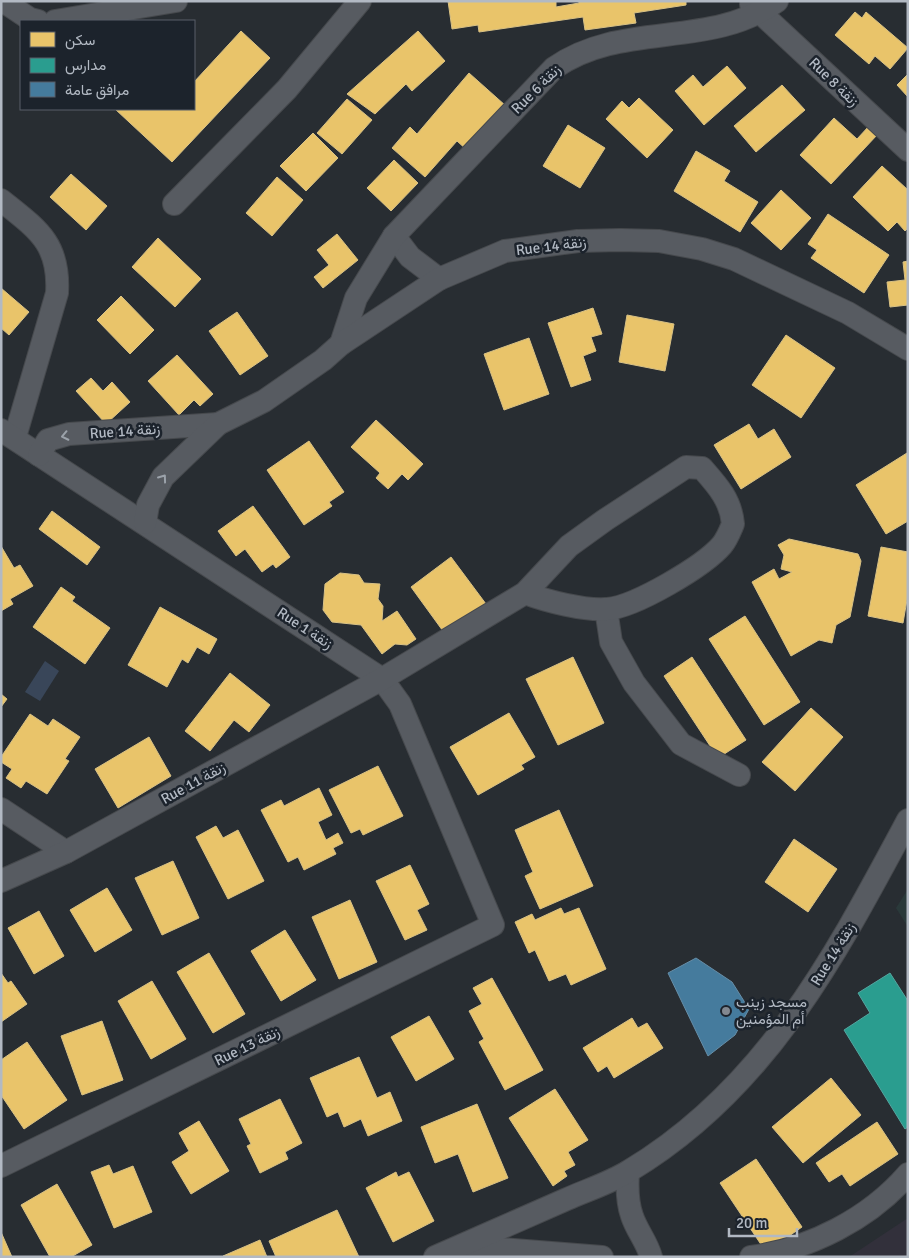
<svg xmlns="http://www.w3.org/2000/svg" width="909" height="1258" font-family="Signika,Vazirmatn,sans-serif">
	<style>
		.medical { fill: #32303b }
		.green { fill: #2a393a }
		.water { fill: #394659 }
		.homes { fill: #e9c46a; stroke: #d8c185 }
		.schools { fill: #2a9d8f; stroke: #53a59f }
		.public { fill: #457b9d; stroke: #668ea8 }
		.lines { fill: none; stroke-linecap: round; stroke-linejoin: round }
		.minor-casing { stroke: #46494d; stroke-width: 24 }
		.minor { stroke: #575b61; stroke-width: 22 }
		.oneway { stroke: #9ba2aa }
		.poi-dot { fill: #828890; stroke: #1c232c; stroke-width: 2 }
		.labels { text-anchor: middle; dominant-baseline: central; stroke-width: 5; stroke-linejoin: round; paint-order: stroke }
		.street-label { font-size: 15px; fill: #b2b9c3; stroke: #1c232c }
		.poi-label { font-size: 15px; fill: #b2b9c3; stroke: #1c232c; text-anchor: start }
	</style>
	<rect width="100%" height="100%" fill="#282d32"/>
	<polygon class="medical" points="908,1218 908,1257 849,1257"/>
	<polygon class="green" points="908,889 908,927 896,908"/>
	<polygon class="water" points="45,661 59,671 40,701 25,692"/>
	<g class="homes">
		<polygon points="448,1 556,1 556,7 579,3 579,1 686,1 686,5 634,13 636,23 585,30 583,17 479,32 478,25 452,29"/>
		<polygon points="855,12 862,18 866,12 908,48 890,69 875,56 869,64 835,35"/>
		<polygon points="241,31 270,58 172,162 115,109 194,109 194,82"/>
		<polygon points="418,31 445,61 412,91 406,84 375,114 347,94"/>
		<polygon points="727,66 746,88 704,125 675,91 693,75 703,87"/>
		<polygon points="469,73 506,106 468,151 457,141 425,177 392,148 410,127 417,134"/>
		<polygon points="908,74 908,97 897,85"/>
		<polygon points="782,85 805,110 756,152 734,126"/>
		<polygon points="639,98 673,130 647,158 606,119 622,101 629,108"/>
		<polygon points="347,99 372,120 342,154 317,133"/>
		<polygon points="834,118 857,139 869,126 878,134 831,184 800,155"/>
		<polygon points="568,125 605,148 580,188 543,166"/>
		<polygon points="313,133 338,158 306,191 280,166"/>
		<polygon points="696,151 730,171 724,181 758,202 740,232 674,191"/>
		<polygon points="394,160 418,183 391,211 367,188"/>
		<polygon points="882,166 908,190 908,228 905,231 897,222 888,231 853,197"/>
		<polygon points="71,174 107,206 86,230 50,197"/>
		<polygon points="277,177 303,200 272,236 246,213"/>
		<polygon points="781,190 811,218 781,250 751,223"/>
		<polygon points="828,214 889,255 864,293 811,258 817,250 808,244"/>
		<polygon points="337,234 358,260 323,288 314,277 329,265 317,250"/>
		<polygon points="158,238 201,279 175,307 132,267"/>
		<polygon points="908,261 908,305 890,307 887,282 905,280 903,262"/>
		<polygon points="1,288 29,312 9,335 1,328"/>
		<polygon points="121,296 154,330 130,354 97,320"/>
		<polygon points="593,308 602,334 591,337 596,351 583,356 591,380 571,387 548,323"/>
		<polygon points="237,312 268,356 240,375 209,331"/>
		<polygon points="627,315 674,324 665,371 619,362"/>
		<polygon points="786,335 835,368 801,418 752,385"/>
		<polygon points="529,338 549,394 504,410 484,354"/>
		<polygon points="177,355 213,394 200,406 194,400 179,415 148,381"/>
		<polygon points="91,378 103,391 112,382 130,402 106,424 76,391"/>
		<polygon points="376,420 423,464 408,480 402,474 388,489 376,478 380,473 351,447"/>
		<polygon points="749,424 758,439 774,429 791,457 741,489 714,445"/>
		<polygon points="309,441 344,492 329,502 332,506 304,525 267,470"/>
		<polygon points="907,453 908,521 886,534 856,485"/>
		<polygon points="253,506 290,557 276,568 273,564 262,572 245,549 236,556 218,531"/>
		<polygon points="52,511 100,547 87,565 39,529"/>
		<polygon points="789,539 858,554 861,561 850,617 836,625 832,643 819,640 791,656 752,582 774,569 779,579 792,572 781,569 784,555 778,545"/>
		<polygon points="1,546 14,568 20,565 33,586 10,599 13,604 1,611"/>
		<polygon points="881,547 908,552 908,594 903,623 868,616"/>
		<polygon points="451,557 489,608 448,638 411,587"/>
		<polygon points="340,573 359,575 364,583 380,584 378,599 383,606 382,621 397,611 416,639 407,645 395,644 382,654 361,625 332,622 323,610 325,584"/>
		<polygon points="61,587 75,597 72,601 110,628 85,664 33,627"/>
		<polygon points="160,607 217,639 209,654 197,647 188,663 182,659 167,687 128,665"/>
		<polygon points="745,616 800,702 764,725 709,639"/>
		<polygon points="573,657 604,723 558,745 526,679"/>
		<polygon points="692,657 746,740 718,758 664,676"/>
		<polygon points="230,673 270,705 249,732 234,720 210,751 185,731"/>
		<polygon points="1,694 7,699 1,707"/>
		<polygon points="811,708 843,737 795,791 762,762"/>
		<polygon points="509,713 535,757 521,765 524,769 478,795 450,747"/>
		<polygon points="30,714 48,726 53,719 80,737 65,759 69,761 47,794 26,781 21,788 6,778 12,769 1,762 1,757"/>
		<polygon points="149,737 171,776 118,808 95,769"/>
		<polygon points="378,766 403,816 363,835 360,829 351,833 329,790"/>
		<polygon points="319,788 332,815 318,822 326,840 338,833 343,843 333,848 336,854 304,870 298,857 288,862 261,810 281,800 284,806"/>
		<polygon points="559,810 593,886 540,909 525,876 533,872 515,830"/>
		<polygon points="216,826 223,838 238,830 264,881 228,899 196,837"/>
		<polygon points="794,839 837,869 808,912 765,882"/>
		<polygon points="173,861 199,918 162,935 135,878"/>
		<polygon points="410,865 429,904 417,910 427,930 405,940 376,881"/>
		<polygon points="107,888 132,930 95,952 70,910"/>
		<polygon points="350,900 377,962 339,979 312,917"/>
		<polygon points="561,908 564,914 579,908 606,969 571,985 566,974 549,981 535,950 529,953 515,922 532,914 535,920"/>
		<polygon points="39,911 64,956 34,974 8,928"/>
		<polygon points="285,930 316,980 281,1001 251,951"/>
		<polygon points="209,953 245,1014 213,1033 177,972"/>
		<polygon points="1,973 8,983 11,981 27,1004 1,1022"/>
		<polygon points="492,978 543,1070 505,1090 479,1042 484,1039 469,1011 482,1004 473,988"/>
		<polygon points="152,981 186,1039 151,1059 118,1001"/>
		<polygon points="429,1016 454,1059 416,1081 391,1037"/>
		<polygon points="632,1018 638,1028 647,1023 663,1048 614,1078 607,1066 598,1072 583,1048"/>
		<polygon points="102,1021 123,1080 82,1095 61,1036"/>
		<polygon points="27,1042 67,1100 24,1129 1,1095 1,1060"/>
		<polygon points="359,1057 377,1098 390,1092 402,1121 368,1136 361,1119 344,1127 338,1112 327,1117 310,1078"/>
		<polygon points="831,1078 861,1115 803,1163 772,1127"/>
		<polygon points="555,1089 588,1140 568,1152 575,1165 564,1171 567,1176 553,1186 509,1118"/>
		<polygon points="280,1099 302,1143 285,1152 288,1159 260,1173 247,1146 251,1144 239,1119"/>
		<polygon points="477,1104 508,1178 473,1192 458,1154 435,1163 421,1127"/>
		<polygon points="199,1121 229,1171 191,1194 172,1162 189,1151 179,1133"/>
		<polygon points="877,1122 898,1154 850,1186 842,1174 829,1182 816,1163"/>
		<polygon points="756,1159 802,1227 766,1252 720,1183"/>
		<polygon points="109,1165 113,1174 133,1166 152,1212 114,1228 91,1172"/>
		<polygon points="396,1172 398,1177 409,1172 434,1221 393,1242 366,1188"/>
		<polygon points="57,1184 92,1245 71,1257 50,1257 21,1205"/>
		<polygon points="337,1210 359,1257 276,1257 269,1241"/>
		<polygon points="1,1232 12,1257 1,1257"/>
		<polygon points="260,1240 267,1257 223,1257 223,1256"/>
	</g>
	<polygon class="schools" points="890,973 908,1001 908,1127 905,1129 844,1030 870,1013 858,993"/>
	<polygon class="public" points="696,958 732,982 749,1009 735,1035 708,1056 668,973"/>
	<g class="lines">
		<defs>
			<g id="minor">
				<polyline points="3,1 30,19 38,21"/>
				<polyline points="751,4 908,150"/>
				<polyline points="55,21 176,1"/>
				<path d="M1,200C37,229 60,243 57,293L15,437"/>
				<polyline points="174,204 287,89 360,1"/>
				<polyline points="394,236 410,257 439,279"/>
				<path d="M341,344L356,298L394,236L554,68C622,20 710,50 777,1"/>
				<polyline points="1,430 382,679 400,704 493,925 1,1166"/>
				<polyline points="39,455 48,440 69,434 218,424"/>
				<polyline points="145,523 148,505 163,477 218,424 264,401 323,360 341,344 439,279 505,251 578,241 620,240 659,241 702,249 734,259 848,313 908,349"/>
				<polyline points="606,609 611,642 634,683 681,744 739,775"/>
				<polyline points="1,809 66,852"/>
				<path d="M1,881L66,852L382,679L525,593L569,546L605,520L686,467L702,468C717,485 731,500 733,524C730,531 727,539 722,545C704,566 635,607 607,609C585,611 546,601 525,593"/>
				<path d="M628,1172C627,1187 627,1202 632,1216C637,1231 647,1242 651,1257"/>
				<polyline points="463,1246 602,1257"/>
				<path d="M435,1257C479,1238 523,1218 567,1199C587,1190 610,1183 629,1171C766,1089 835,956 908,820"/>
				<path d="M751,1257C810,1249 869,1219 908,1174"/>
			</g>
		</defs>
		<use href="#minor" class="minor-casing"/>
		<use href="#minor" class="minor"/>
	</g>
	<defs><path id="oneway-chevron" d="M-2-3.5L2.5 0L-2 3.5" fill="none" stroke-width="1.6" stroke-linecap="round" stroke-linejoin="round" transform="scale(1.25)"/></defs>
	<g class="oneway">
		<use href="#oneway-chevron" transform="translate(65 436) rotate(168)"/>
		<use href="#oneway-chevron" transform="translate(163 478) rotate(-54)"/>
	</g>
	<circle class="poi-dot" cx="726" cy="1011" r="5"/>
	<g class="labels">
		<g class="street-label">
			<text transform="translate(834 82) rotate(44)">Rue 8 زنقة</text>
			<text transform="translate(536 89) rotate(-45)">Rue 6 زنقة</text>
			<text transform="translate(551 246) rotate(-7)">Rue 14 زنقة</text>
			<text transform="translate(125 431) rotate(-4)">Rue 14 زنقة</text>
			<text transform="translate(305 628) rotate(33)">Rue 1 زنقة</text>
			<text transform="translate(193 783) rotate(-29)">Rue 11 زنقة</text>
			<text transform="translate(833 954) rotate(-58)">Rue 14 زنقة</text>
			<text transform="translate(247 1046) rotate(-26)">Rue 13 زنقة</text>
		</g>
		<g class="poi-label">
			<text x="736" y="1002">مسجد زينب<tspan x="736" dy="17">أم المؤمنين</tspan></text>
		</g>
	</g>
	<rect width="909" height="1258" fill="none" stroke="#b2b9c3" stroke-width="5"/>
	<rect x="20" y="20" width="175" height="90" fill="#1c232c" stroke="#585f68"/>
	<rect x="30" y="32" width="25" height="15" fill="#e9c46a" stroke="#585f68"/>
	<text x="65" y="45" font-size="15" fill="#b2b9c3">سكن</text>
	<rect x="30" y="58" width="25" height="15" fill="#2a9d8f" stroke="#585f68"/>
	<text x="65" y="70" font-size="15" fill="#b2b9c3">مدارس</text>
	<rect x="30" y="82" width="25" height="15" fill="#457b9d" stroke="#585f68"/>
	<text x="65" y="95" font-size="15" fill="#b2b9c3">مرافق عامة</text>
	<path d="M729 1228v8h68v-8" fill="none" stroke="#b2b9c3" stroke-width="2.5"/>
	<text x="736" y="1228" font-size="15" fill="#b2b9c3" stroke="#1c232c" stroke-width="4" paint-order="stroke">20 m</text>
</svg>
